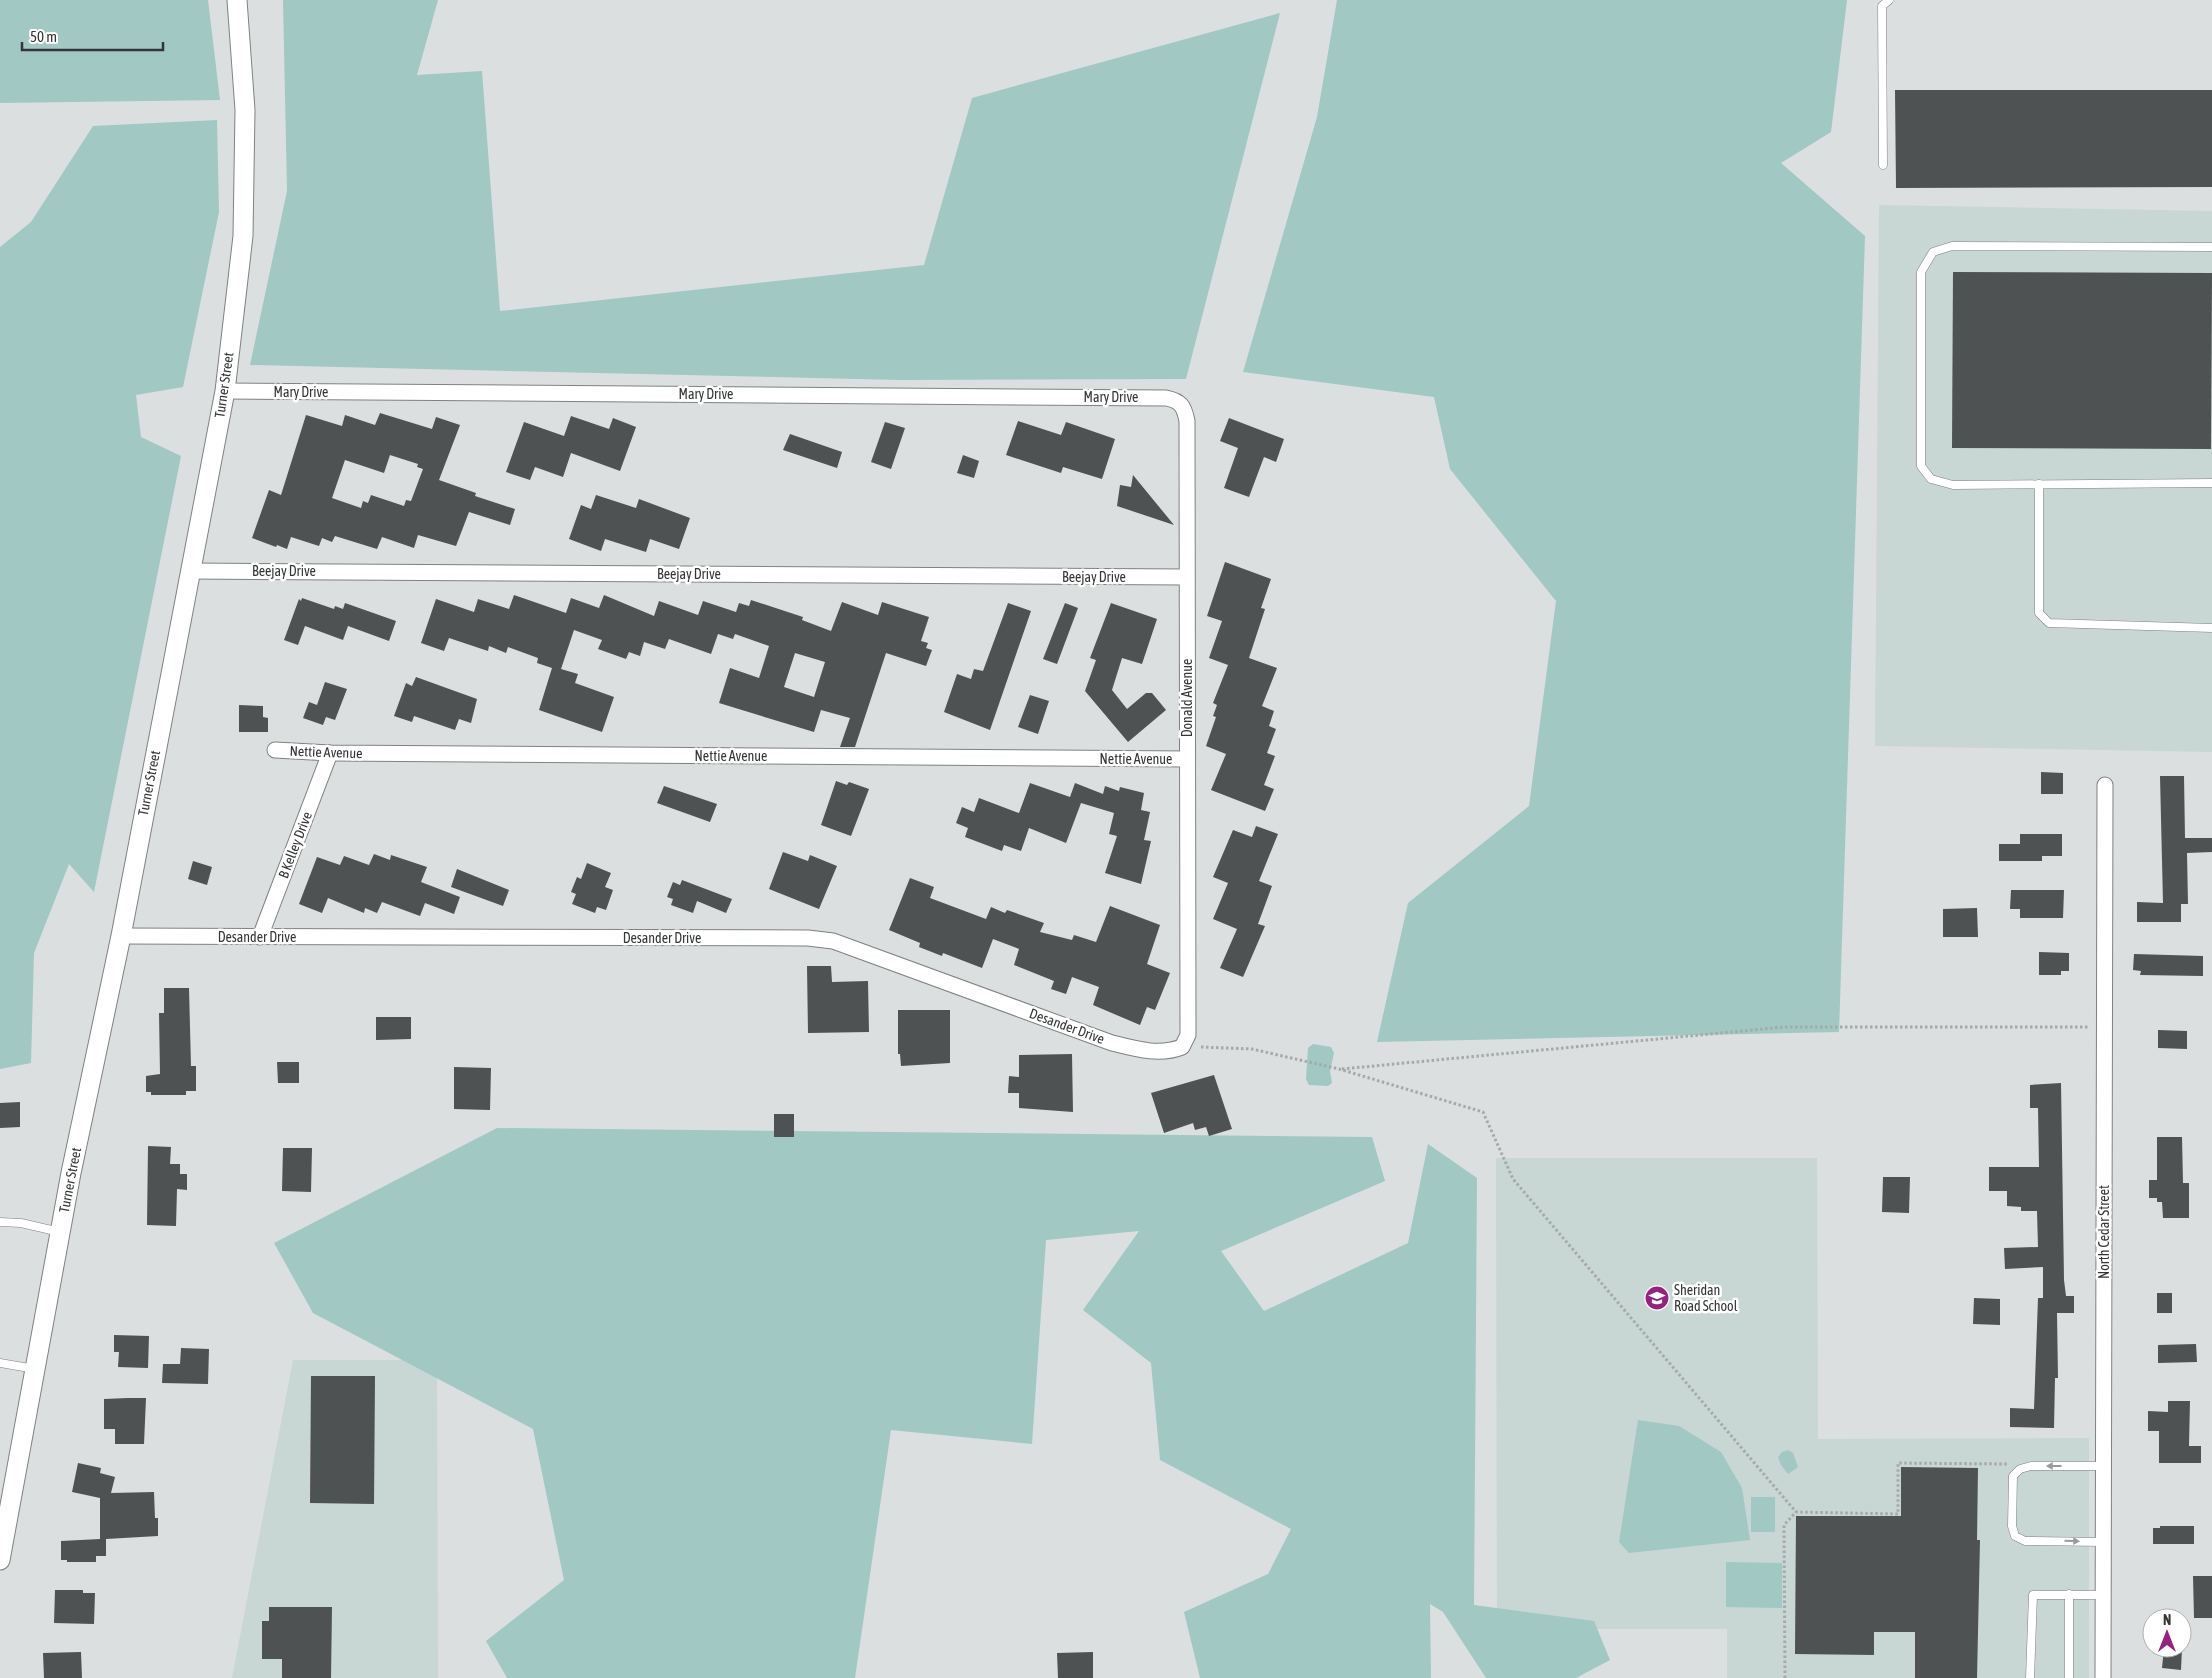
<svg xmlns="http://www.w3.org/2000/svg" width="2212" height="1678" font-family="'Asap Condensed',sans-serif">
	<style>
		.built { fill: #c8d6d4 }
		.green { fill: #a1c8c3 }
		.building { fill: #4e5252; fill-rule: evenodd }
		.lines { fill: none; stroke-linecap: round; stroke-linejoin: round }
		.service-casing { stroke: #7e8282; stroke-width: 9 }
		.minor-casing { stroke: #7e8282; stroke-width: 17 }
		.tertiary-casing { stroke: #7e8282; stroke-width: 21 }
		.path { stroke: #a6a9a9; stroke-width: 3; stroke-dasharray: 2.5 2.5; stroke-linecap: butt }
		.service { stroke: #fff; stroke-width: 8 }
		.minor { stroke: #fff; stroke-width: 15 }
		.tertiary { stroke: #fff; stroke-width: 19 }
		.oneway { fill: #9a9a9a }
		.labels { text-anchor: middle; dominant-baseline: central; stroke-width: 5; stroke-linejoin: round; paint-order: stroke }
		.street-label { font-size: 14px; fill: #343635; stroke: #fff }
		.poi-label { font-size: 14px; fill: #343635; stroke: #fff; text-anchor: start }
	</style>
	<rect width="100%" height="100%" fill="#dbdfdf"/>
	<g class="built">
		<polygon points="1879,205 2212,211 2212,752 1875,746"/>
		<polygon points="1496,1158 1817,1158 1818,1439 2089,1438 2089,1678 1727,1678 1727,1629 1497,1629"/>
		<polygon points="293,1360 437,1360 438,1678 232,1678"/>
	</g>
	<g class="green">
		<polygon points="0,0 208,0 220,100 0,103"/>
		<polygon points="283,0 438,0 417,75 482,71 500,311 924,265 972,98 1280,13 1186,379 900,380 250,365 287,191"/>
		<polygon points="1337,0 1847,0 1831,132 1781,163 1865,236 1839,1032 1377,1042 1408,903 1529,806 1556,601 1450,469 1434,397 1243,372 1317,117"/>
		<polygon points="217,120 219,212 183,387 136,395 141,437 181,456 94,892 69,864 34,953 31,1063 0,1069 0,247 31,222 93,126"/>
		<polygon points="1313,1044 1331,1047 1334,1053 1330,1071 1332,1083 1328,1086 1309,1085 1306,1079 1308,1048"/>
		<polygon points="497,1128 1372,1137 1385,1181 1221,1251 1264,1311 1408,1243 1428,1144 1477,1178 1474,1605 1594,1621 1610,1660 1576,1678 1486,1678 1443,1612 1430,1604 1431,1678 1200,1678 1184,1612 1268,1574 1291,1529 1160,1460 1151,1363 1083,1310 1139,1231 1046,1240 1032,1444 891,1430 855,1678 507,1678 486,1641 564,1580 533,1429 313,1313 274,1243"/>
		<polygon points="1638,1420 1679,1426 1721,1452 1742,1488 1750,1540 1629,1553 1619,1542"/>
		<polygon points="1788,1450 1793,1453 1798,1467 1788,1474 1781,1465 1778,1457 1782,1452"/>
		<rect x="1751" y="1497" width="24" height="35"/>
		<polygon points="1726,1562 1782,1563 1782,1608 1726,1607"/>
	</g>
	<g class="building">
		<polygon points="1895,90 2212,90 2212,187 1896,188"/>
		<polygon points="1953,272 2212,273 2211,449 1952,448"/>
		<path d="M380,413L432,429L436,417L460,425L439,480L476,493L475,496L515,509L510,525L469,512L456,546L418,535L414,548L382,537L377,549L335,536L332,542L322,538L319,546L291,537L287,549L277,545L276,547L252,538L269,490L281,495L306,415L342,426L345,415L375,425ZM390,455L418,464L417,467L423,469L411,501L406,500L404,506L371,495L368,503L363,501L361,508L332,498L345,460L384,473Z"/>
		<polygon points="571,416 609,429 613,418 636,427 620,471 571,453 563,477 535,467 530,480 506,472 524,422 564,436"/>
		<polygon points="1229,418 1284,439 1276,462 1264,457 1249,497 1224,488 1238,448 1220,441"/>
		<polygon points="1018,421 1061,435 1066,422 1115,439 1102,479 1063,467 1061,473 1006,455"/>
		<polygon points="885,422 905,428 891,469 871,462"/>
		<polygon points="790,434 842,452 837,468 783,450"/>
		<polygon points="963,455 979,461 974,478 957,473"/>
		<polygon points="1133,475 1174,525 1117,506 1120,485 1131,487"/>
		<polygon points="596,495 636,508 639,499 690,518 679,549 650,539 646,552 605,539 601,551 569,539 581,505 591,509"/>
		<polygon points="1225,562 1271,579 1261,608 1265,609 1249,658 1277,668 1262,706 1274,711 1269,726 1276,729 1267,753 1275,756 1264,785 1274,789 1265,811 1211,790 1226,754 1206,746 1216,717 1213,716 1217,705 1213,703 1228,665 1209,658 1222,621 1207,616"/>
		<path d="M514,595L566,613L571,598L599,608L604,595L654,616L659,601L698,615L703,601L736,612L739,603L749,606L751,600L803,617L802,620L831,631L842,602L878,615L882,602L929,617L921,641L928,643L926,648L932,650L926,666L886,653L855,747H840L850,718L821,710L814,732L719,703L730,668L759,678L769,646L735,634L733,639L718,634L711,654L669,639L665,649L644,642L640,656L629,652L626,659L598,649L602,640L574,630L561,669L578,674L575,683L614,697L602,732L539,710L552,668L537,663L538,658L508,647L506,653L489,646L488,651L449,638L444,651L421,643L436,599L474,612L478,599L509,609ZM795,653L825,662L814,697L784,687Z"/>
		<polygon points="302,598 334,609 335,606 343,609 345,603 396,621 389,641 348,626 343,640 305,626 298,645 284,640 299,599 301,601"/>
		<polygon points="1008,603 1031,611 990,730 944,712 957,674 971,679 974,669 983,671"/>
		<polygon points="1065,603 1078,608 1057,664 1043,659"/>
		<polygon points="1111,603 1157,619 1142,664 1122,658 1112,690 1127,709 1146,693 1152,693 1166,710 1128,742 1085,691 1096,660 1090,658"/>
		<polygon points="416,677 477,699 471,723 459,719 455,730 414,716 412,722 394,716 406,683 412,686"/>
		<polygon points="325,682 347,689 335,720 326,717 323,725 303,718 309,702 317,705"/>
		<polygon points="1030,695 1049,701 1038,734 1018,727"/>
		<polygon points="239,705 263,706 263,717 268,718 268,732 239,732"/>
		<polygon points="2041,772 2063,773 2063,794 2041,794"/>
		<polygon points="2160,776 2184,776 2185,838 2212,838 2212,852 2187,853 2188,904 2181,904 2181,922 2137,922 2137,902 2163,903"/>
		<polygon points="836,781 847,785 849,782 869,789 851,836 821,825"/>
		<polygon points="1030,783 1070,797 1075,783 1103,794 1105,786 1119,791 1120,787 1144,793 1141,810 1150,812 1144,840 1151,841 1141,884 1105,873 1117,836 1109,834 1114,813 1081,803 1066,843 1029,828 1021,851 1004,845 1002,851 965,837 968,828 956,823 962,807 974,812 979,798 1019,813"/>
		<polygon points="664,786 717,804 710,822 657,803"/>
		<polygon points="1256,826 1278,834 1259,881 1272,886 1258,924 1265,926 1243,977 1220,968 1237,929 1213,919 1228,883 1213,877 1233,830 1252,837"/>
		<polygon points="2020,834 2062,834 2062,856 2042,856 2042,861 1999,861 1999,844 2020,844"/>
		<polygon points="783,852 808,861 810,855 837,866 819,909 769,889"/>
		<polygon points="374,854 390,860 391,855 427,867 421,882 460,897 454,914 425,903 420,916 382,902 377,913 365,908 364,913 328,898 322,913 299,904 317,857 340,865 344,856 369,865"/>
		<polygon points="193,861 212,867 207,885 188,879"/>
		<polygon points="587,863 611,873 605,887 613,890 606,910 597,907 595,913 572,904 576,894 571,892 577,877 581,879"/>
		<polygon points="457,869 509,890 503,906 451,887"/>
		<polygon points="910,878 934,887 930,898 986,919 991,907 1005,913 1007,910 1044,923 1040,932 1072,940 1074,935 1096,942 1110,906 1160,925 1147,964 1170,973 1155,1010 1147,1007 1140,1025 1093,1005 1099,987 1072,977 1066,994 1051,989 1054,981 1014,965 1019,949 993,939 982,968 943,953 942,956 919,947 920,943 889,930"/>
		<polygon points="682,880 732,899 726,913 697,901 693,913 671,905 673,899 667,897 673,882 680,885"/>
		<polygon points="2011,890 2064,890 2063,918 2020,918 2020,909 2010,909"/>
		<polygon points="1977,908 1978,937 1943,937 1943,909"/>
		<polygon points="2039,952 2069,953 2069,971 2061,971 2061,975 2039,975"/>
		<polygon points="2134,954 2203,956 2203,976 2140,975 2141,971 2133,970"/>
		<polygon points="807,966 831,966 832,982 868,981 869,1032 808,1033"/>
		<polygon points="164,988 189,988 191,1066 196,1066 196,1091 186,1091 186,1095 151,1095 151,1092 146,1092 146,1076 160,1074 159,1013 164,1013"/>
		<polygon points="898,1010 950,1010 950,1063 901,1066 900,1054 898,1054"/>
		<polygon points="376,1017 411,1017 411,1039 376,1040"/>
		<polygon points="2158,1030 2187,1031 2187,1049 2158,1048"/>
		<polygon points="1072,1054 1073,1112 1019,1108 1019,1093 1008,1093 1009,1076 1019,1077 1019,1055"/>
		<polygon points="277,1062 299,1062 299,1083 278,1083"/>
		<polygon points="454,1067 491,1068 490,1110 454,1109"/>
		<polygon points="1214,1075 1232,1129 1209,1136 1206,1127 1195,1130 1193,1123 1164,1133 1151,1093"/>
		<polygon points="2061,1083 2064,1280 2066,1296 2074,1296 2074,1313 2057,1313 2058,1378 2055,1378 2054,1428 2010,1427 2010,1408 2034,1409 2038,1298 2043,1298 2043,1267 2005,1269 2004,1248 2038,1247 2037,1211 2021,1211 2021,1207 2007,1206 2007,1191 1989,1191 1989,1167 2039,1167 2038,1108 2030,1108 2030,1085"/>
		<polygon points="20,1102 20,1127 0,1128 0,1103"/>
		<rect x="774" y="1114" width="20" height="23"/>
		<polygon points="2157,1137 2182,1137 2183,1183 2189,1183 2189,1218 2163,1218 2162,1202 2157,1202 2157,1198 2149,1198 2149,1180 2157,1180"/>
		<polygon points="148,1146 171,1147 170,1164 180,1164 180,1174 187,1174 187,1190 177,1189 176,1226 147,1225"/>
		<polygon points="283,1148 312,1148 311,1192 282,1191"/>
		<polygon points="1883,1177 1910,1177 1909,1213 1882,1212"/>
		<rect x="2157" y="1293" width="15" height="20"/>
		<polygon points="1974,1298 2000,1299 2000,1325 1973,1324"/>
		<polygon points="114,1335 149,1336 148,1368 118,1367 119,1352 114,1352"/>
		<polygon points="2196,1344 2197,1362 2158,1363 2158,1345"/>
		<polygon points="181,1348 209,1349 208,1384 162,1383 163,1364 180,1364"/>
		<polygon points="311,1376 375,1376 374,1504 310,1503"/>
		<polygon points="128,1398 146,1398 144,1444 115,1444 115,1429 104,1429 104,1399"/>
		<polygon points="2168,1401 2190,1401 2189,1446 2201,1446 2201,1463 2159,1463 2159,1431 2148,1431 2148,1411 2168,1412"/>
		<polygon points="78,1463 101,1468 100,1473 115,1477 111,1493 154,1492 155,1518 158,1518 158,1536 106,1539 106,1556 96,1556 96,1562 67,1562 67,1560 61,1560 61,1541 100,1539 100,1498 72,1492"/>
		<polygon points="1901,1467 1978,1468 1977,1540 1980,1540 1977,1678 1915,1678 1915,1632 1874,1632 1874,1655 1795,1654 1796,1516 1901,1516"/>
		<polygon points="2160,1526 2194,1526 2194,1544 2153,1544 2153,1528 2160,1528"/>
		<polygon points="2193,1576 2212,1576 2212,1618 2194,1618"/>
		<polygon points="55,1590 83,1590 83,1593 95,1593 94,1624 54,1623"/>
		<polygon points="269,1607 332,1607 331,1678 282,1678 282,1659 262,1659 262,1621 269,1621"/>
		<polygon points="2164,1648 2182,1648 2181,1670 2162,1668"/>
		<polygon points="81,1652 82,1678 44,1678 43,1653"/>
		<polygon points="1093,1652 1093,1678 1058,1678 1057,1653"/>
	</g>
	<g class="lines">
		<defs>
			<g id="service">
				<polyline points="1883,165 1882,6 1889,0"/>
				<polyline points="2212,247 1952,246 1933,252 1921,272 1921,466 1931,479 1953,485 2212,483"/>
				<polyline points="2039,484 2039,613 2049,623 2212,628"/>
				<polyline points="0,1222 21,1223 60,1232"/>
				<polyline points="0,1363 35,1369"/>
				<polyline points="2103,1542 2025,1541 2015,1536 2012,1526 2013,1476 2020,1469 2031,1466 2103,1466"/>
				<polyline points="2069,1594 2069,1678"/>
				<polyline points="2030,1678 2033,1595 2103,1595"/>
			</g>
			<g id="minor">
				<polyline points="191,571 1186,577"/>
				<polyline points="275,750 330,753 1187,759"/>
				<path d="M121,936L808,938L833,941L1112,1043C1136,1049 1159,1056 1182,1047L1188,1035L1187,421C1184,406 1181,401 1166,398L225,391"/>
				<polyline points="260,937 330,753"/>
				<polyline points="2103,1678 2105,785"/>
			</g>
			<polyline id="tertiary" points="0,1560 71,1173 121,936 225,391 243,236 245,110 237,0"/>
		</defs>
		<use href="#service" class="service-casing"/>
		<use href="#minor" class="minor-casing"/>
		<use href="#tertiary" class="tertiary-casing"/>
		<g class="path">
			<polyline points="1201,1047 1252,1049 1339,1069 1483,1112 1513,1179 1796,1512"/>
			<polyline points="1342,1069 1784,1027 2089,1027"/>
			<polyline points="1785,1678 1784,1525 1796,1512 1898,1514 1898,1463 2007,1464"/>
		</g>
		<use href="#service" class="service"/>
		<use href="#minor" class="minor"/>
		<use href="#tertiary" class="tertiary"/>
	</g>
	<defs><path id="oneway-solid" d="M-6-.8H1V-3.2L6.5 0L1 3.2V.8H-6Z" transform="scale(1.25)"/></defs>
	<g class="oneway">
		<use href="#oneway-solid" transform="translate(2054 1466) rotate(-180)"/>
		<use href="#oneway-solid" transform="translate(2072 1541) rotate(1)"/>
	</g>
	<defs>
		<symbol id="school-disc" viewBox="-11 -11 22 22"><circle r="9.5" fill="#962280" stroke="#fff"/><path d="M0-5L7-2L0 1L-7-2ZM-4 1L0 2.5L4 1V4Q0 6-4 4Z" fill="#fff"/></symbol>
	</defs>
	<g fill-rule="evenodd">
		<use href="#school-disc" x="1643" y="1284" width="28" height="28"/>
	</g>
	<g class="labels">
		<g class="street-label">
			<text transform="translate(224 385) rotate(-82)">Turner Street</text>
			<text x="301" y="392">Mary Drive</text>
			<text x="706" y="394">Mary Drive</text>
			<text x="1111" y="397">Mary Drive</text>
			<text x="284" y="571">Beejay Drive</text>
			<text x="689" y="574">Beejay Drive</text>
			<text x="1094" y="577">Beejay Drive</text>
			<text transform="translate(1187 698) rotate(-90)">Donald Avenue</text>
			<text transform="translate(326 752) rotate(2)">Nettie Avenue</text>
			<text x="731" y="756">Nettie Avenue</text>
			<text x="1136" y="759">Nettie Avenue</text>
			<text transform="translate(149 783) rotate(-79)">Turner Street</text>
			<text transform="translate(295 845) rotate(-69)">B Kelley Drive</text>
			<text x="257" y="937">Desander Drive</text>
			<text x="662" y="938">Desander Drive</text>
			<text transform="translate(1067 1026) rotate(20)">Desander Drive</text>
			<text transform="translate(70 1180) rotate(-79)">Turner Street</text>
			<text transform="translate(2104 1232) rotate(-90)">North Cedar Street</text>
		</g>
		<g class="poi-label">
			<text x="1674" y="1290">Sheridan<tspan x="1674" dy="16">Road School</tspan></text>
		</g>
	</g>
	<g transform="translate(2167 1633)"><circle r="24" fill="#ffffff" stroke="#aeafae"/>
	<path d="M0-4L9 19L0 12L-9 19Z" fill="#962280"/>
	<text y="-8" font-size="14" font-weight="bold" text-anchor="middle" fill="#343635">N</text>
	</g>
	<path d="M22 42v8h141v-8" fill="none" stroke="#343635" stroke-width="2.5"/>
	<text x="30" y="42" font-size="15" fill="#343635" stroke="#ffffff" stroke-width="4" paint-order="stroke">50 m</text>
</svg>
